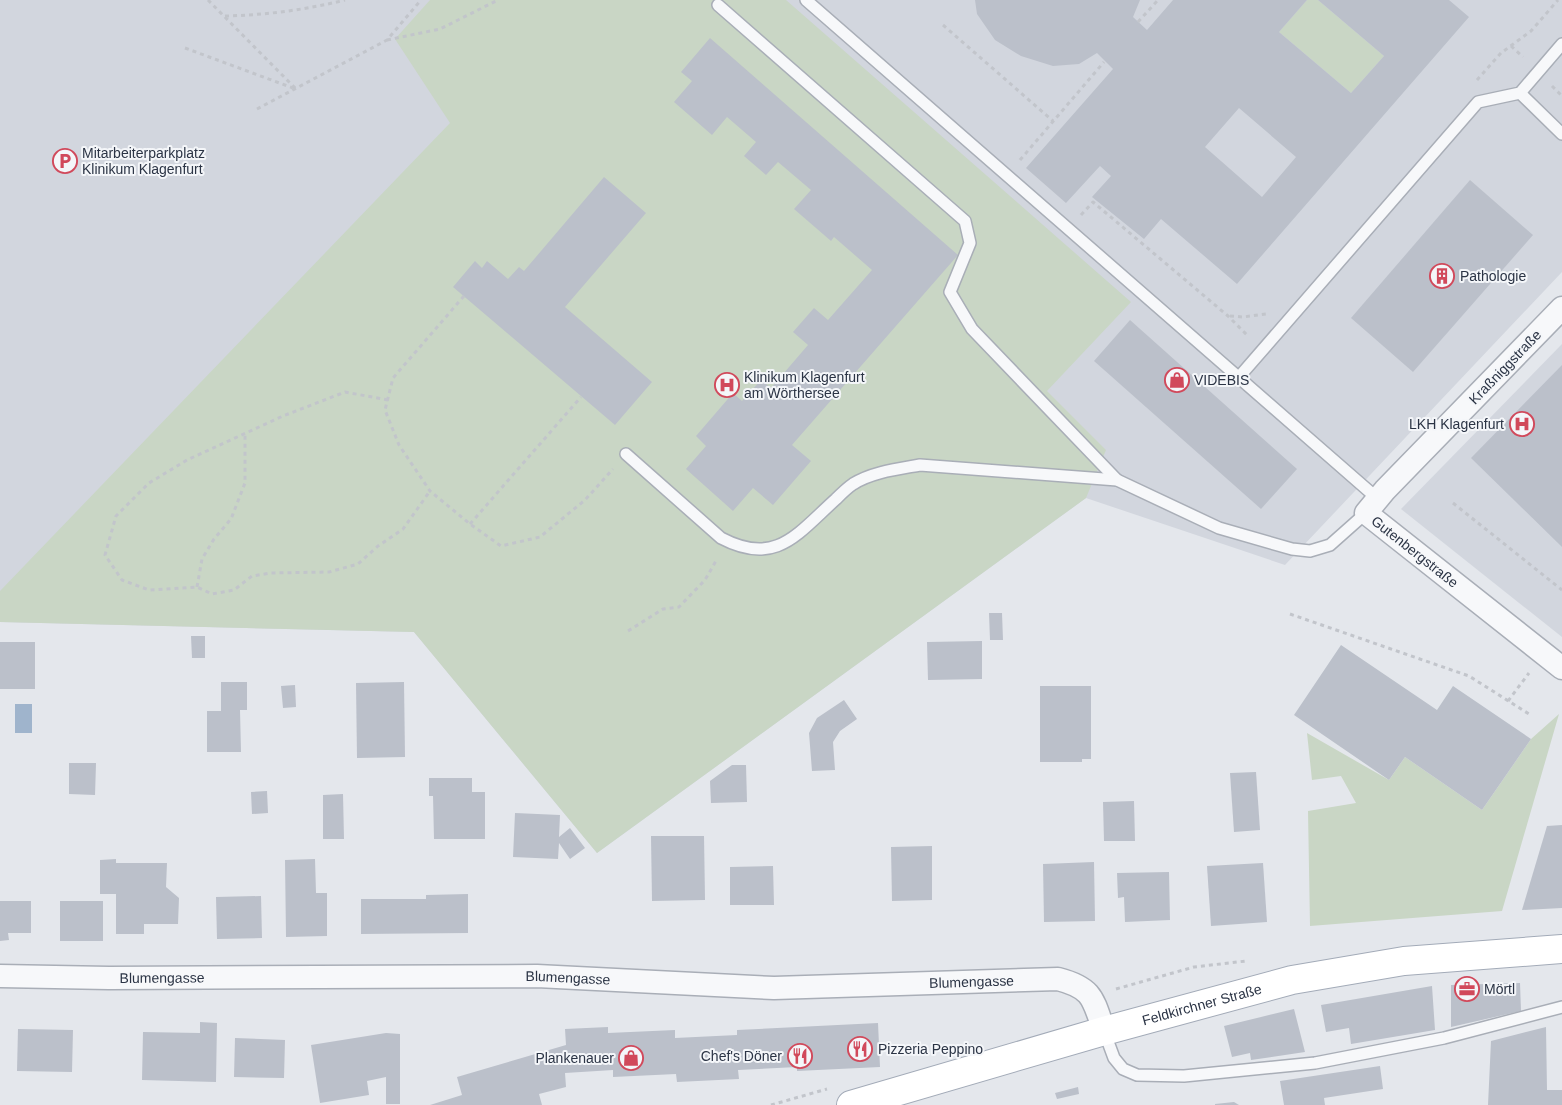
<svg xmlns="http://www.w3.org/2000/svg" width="1562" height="1105" font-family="Arial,sans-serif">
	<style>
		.built { fill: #d2d6de }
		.green { fill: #c9d6c5 }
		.water { fill: #9fb4cc }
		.building { fill: #bbc0ca; fill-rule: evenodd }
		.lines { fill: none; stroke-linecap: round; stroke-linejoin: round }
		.lane-casing { stroke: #a9aeb7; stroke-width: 14 }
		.street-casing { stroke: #a9aeb7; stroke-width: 25 }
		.primary-casing { stroke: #a3abb8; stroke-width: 30 }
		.path { stroke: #c2c5cb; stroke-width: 3; stroke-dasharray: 4 4; stroke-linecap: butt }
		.lane { stroke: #f7f8fa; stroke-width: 11 }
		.street { stroke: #f7f8fa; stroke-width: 22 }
		.primary { stroke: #fff; stroke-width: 28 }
		.labels { text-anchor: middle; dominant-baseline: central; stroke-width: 4; stroke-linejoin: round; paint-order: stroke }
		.poi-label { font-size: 14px; fill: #2b3445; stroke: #f4f6f9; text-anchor: start }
		.street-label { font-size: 14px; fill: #2b3445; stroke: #f4f6f9 }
	</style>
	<rect width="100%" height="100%" fill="#e4e7ec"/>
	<g class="built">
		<polygon points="0,0 1562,0 1562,272 1285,565 1086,498 597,853 414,632 0,622"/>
		<polygon points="1562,344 1562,637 1401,509"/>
	</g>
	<g class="green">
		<polygon points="430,0 786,0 1131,302 1047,391 1106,450 1086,498 597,853 414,632 0,622 0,591 450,123 395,39"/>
		<polygon points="1307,0 1318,0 1384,56 1351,93 1279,32"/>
		<polygon points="1559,714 1502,911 1310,926 1308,811 1356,803 1341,776 1312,780 1307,733 1389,780 1405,757 1482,810 1531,739"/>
	</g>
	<rect class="water" x="15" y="704" width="17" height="29"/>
	<g class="building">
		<path d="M975,0H1140L1133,17L1147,30L1173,0H1307L1279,32L1351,93L1384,56L1318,0H1449L1469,17L1237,284L1161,219L1144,239L1092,197L1111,176L1100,166L1066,203L1026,168L1113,69L1097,53L1079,64L1053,66L1021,56L995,40L977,14ZM1239,108L1296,157L1262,197L1205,147Z"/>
		<polygon points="710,38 958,255 792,445 811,461 773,505 753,488 733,511 686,469 706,446 696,436 733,393 742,401 761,380 771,388 808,345 793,332 814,308 828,320 872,270 834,237 831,241 794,209 811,190 778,162 766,175 744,156 756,142 727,117 712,135 674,102 692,81 681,72"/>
		<polygon points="604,177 646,213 565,307 652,382 615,425 453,287 475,261 482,268 487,261 508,279 519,267 524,271"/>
		<polygon points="1470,180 1533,235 1413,372 1351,318"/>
		<polygon points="1130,320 1297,469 1261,509 1094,361"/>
		<polygon points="1562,365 1562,547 1471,458"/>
		<polygon points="989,613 1002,613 1003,640 990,640"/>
		<polygon points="191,636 205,636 205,658 192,658"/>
		<polygon points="982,641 982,679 928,680 927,642"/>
		<rect x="0" y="642" width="35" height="47"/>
		<polygon points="1341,645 1437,710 1453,686 1531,739 1482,810 1405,757 1389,780 1294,715"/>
		<polygon points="221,682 247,682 247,710 240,710 241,752 207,752 207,711 221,711"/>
		<polygon points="404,682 405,757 357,758 356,683"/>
		<polygon points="295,685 296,707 283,708 281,686"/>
		<polygon points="1040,686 1091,686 1091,759 1082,759 1082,762 1040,762"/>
		<polygon points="844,700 857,719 840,731 833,742 835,770 812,771 809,733 817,718"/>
		<polygon points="69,763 96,763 95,795 69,794"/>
		<polygon points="732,765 746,765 747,802 711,803 710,781"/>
		<polygon points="1256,772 1260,830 1234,832 1230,773"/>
		<polygon points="429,778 472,778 472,792 485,792 485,839 434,839 433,796 429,796"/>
		<polygon points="267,791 268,813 252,814 251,792"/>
		<polygon points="343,794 344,839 323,839 323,795"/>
		<polygon points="1134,801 1135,841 1104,841 1103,802"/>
		<polygon points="515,813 560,815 559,837 570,828 585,848 570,859 559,843 558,859 513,857"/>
		<polygon points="1562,825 1562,908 1522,910 1547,826"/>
		<polygon points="651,836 704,836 705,900 652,901"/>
		<polygon points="932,846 932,900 892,901 891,847"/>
		<polygon points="116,859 116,863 167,863 166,887 179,898 178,924 144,924 144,934 116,934 116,894 100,894 100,860"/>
		<polygon points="315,859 316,893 327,893 327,936 286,937 285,860"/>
		<polygon points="1094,862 1095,921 1044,922 1043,864"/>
		<polygon points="1263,863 1267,922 1211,926 1207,866"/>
		<polygon points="773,866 774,905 730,905 730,867"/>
		<polygon points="1169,872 1170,920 1125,922 1124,897 1118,898 1117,873"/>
		<polygon points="468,894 468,933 361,934 361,899 426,899 426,895"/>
		<polygon points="261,896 262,938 217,939 216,897"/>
		<polygon points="0,901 31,901 31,933 8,933 9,940 0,941"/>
		<rect x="60" y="901" width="43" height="40"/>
		<polygon points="1520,983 1521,1011 1451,1027 1451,985"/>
		<polygon points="1432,986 1435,1030 1351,1044 1349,1028 1326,1032 1321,1005"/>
		<polygon points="1294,1009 1305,1052 1251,1060 1250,1053 1232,1057 1224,1026"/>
		<polygon points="200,1022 217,1023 216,1082 142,1080 143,1032 200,1033"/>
		<polygon points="878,1023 880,1067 797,1071 797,1067 738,1070 739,1079 677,1082 676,1074 613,1077 613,1070 565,1073 566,1087 539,1094 542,1105 430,1105 462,1095 457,1077 566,1045 565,1029 608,1027 608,1033 675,1030 675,1038 737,1035 737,1030"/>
		<polygon points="1546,1027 1547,1090 1562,1090 1562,1105 1488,1105 1491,1041"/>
		<polygon points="18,1029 73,1030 72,1072 17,1071"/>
		<polygon points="386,1033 400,1034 400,1104 386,1104 386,1077 367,1081 369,1095 320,1103 311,1045"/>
		<polygon points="235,1038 285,1040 284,1078 234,1077"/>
		<polygon points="1380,1066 1383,1089 1324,1098 1325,1105 1284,1105 1280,1081"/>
		<polygon points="1078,1087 1079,1094 1057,1099 1055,1093"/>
		<polygon points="1234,1102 1239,1105 1215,1105 1215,1104"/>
	</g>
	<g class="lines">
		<defs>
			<g id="lane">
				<polyline points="806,0 1378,499"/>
				<polyline points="718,5 965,221 970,243 950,292 972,329 1117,480"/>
				<polyline points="1520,93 1562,134"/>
				<polyline points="1239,377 1478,102 1520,93 1562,44"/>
				<path d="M626,454L721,538C776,567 797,534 836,499C841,494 847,488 853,484C872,472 898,469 920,465L1117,480L1219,528L1292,549L1310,551L1330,545L1366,513"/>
				<polyline points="1104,1031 1114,1058 1123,1069 1137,1075 1184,1076 1315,1063 1444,1038 1562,1007"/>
			</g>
			<g id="street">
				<path id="s1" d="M1562,308L1385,490L1366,513L1562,668"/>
				<path id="s2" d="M0,976L109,978L537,976L774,988L1058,979C1093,988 1093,999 1104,1031"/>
			</g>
			<g id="primary">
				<path id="s3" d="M851,1105L1104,1031L1292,980L1404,961L1562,949"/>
			</g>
		</defs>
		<use href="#lane" class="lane-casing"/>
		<use href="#street" class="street-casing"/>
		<use href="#primary" class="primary-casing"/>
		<g class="path">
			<polyline points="208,0 296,89"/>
			<path d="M225,16C266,15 305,10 345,0"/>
			<polyline points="1138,22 1158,0"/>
			<polyline points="943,25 1053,121"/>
			<polyline points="387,40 440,29 498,0"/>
			<polyline points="1511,46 1523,57"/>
			<polyline points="185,48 293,88"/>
			<polyline points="1477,80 1501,53 1531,31 1558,0"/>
			<polyline points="1552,86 1562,96"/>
			<polyline points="257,109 387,40 421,0"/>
			<polyline points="1020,160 1104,62"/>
			<polyline points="1081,215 1093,202 1228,316 1248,336"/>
			<polyline points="464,296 393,378 385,410 399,445 430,491 470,524 501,546 540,537 585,500 613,469"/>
			<polyline points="1230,316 1243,317 1266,314"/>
			<polyline points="388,400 345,392 283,416 187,460 149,483 116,516 105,555 122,580 149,590 197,587 212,594 234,590 252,576 271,573 329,572 358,564 378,546 403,529 430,491"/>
			<polyline points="1453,503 1562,590"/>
			<polyline points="470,524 581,397"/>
			<polyline points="197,587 202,559 214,539 231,519 245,483 245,435"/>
			<polyline points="1290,614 1469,676 1529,714"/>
			<polyline points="628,631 663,609 679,607 705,580 717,559"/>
			<polyline points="1508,701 1529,673"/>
			<polyline points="1116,989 1194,967 1246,961"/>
			<polyline points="771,1105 827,1089"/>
		</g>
		<use href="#lane" class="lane"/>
		<use href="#street" class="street"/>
		<use href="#primary" class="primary"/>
	</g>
	<defs>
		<symbol id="parking-ring" viewBox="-11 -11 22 22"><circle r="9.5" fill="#f4f6f9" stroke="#d1495b" stroke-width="1.5"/><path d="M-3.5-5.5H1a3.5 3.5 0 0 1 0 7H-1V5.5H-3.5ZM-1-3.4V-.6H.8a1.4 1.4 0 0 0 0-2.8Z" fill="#d1495b"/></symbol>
		<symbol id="building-ring" viewBox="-11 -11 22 22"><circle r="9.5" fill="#f4f6f9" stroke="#d1495b" stroke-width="1.5"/><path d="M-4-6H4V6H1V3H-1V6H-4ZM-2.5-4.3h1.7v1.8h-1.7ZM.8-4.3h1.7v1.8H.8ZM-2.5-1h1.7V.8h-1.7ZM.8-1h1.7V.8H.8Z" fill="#d1495b"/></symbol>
		<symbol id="shop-ring" viewBox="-11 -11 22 22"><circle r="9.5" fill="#f4f6f9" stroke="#d1495b" stroke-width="1.5"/><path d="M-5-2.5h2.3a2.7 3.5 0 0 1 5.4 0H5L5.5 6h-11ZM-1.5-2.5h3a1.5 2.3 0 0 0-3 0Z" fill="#d1495b"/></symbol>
		<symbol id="hospital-ring" viewBox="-11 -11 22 22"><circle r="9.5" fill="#f4f6f9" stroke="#d1495b" stroke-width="1.5"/><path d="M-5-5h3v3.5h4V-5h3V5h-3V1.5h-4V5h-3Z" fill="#d1495b"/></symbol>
		<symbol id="office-ring" viewBox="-11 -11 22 22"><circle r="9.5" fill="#f4f6f9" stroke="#d1495b" stroke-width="1.5"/><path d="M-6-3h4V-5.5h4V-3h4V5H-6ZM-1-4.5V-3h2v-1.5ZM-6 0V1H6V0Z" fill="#d1495b"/></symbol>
		<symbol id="restaurant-ring" viewBox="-11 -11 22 22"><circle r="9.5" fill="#f4f6f9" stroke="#d1495b" stroke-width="1.5"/><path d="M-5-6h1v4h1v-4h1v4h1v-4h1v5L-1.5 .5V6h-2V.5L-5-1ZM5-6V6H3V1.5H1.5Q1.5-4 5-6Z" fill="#d1495b"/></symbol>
	</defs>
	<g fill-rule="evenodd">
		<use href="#parking-ring" x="51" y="147" width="28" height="28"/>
		<use href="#building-ring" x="1428" y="262" width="28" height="28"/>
		<use href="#shop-ring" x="1163" y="366" width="28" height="28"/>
		<use href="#hospital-ring" x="713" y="371" width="28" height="28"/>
		<use href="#hospital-ring" x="1508" y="410" width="28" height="28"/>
		<use href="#office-ring" x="1453" y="975" width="28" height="28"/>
		<use href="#restaurant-ring" x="846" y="1035" width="28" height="28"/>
		<use href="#restaurant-ring" x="786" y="1042" width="28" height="28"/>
		<use href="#shop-ring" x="617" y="1044" width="28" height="28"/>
	</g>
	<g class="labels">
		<g class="poi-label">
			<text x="82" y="153">Mitarbeiterparkplatz<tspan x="82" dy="16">Klinikum Klagenfurt</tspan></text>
			<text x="1460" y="276">Pathologie</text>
			<text x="744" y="377">Klinikum Klagenfurt<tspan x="744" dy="16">am Wörthersee</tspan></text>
			<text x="1194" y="380">VIDEBIS</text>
			<text x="1504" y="424" text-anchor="end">LKH Klagenfurt</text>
			<text x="1484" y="989">Mörtl</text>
			<text x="878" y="1049">Pizzeria Peppino</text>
			<text x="782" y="1056" text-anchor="end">Chef's Döner</text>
			<text x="614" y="1058" text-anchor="end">Plankenauer</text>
		</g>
		<g class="street-label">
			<text transform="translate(1505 367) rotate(-46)">Kraßniggstraße</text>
			<text stroke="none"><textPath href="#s1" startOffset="346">Gutenbergstraße</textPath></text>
			<text stroke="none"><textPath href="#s2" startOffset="162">Blumengasse</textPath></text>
			<text stroke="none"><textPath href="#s2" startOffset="568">Blumengasse</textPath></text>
			<text stroke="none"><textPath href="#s2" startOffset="972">Blumengasse</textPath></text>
			<text stroke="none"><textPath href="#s3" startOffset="365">Feldkirchner Straße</textPath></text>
		</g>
	</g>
</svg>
